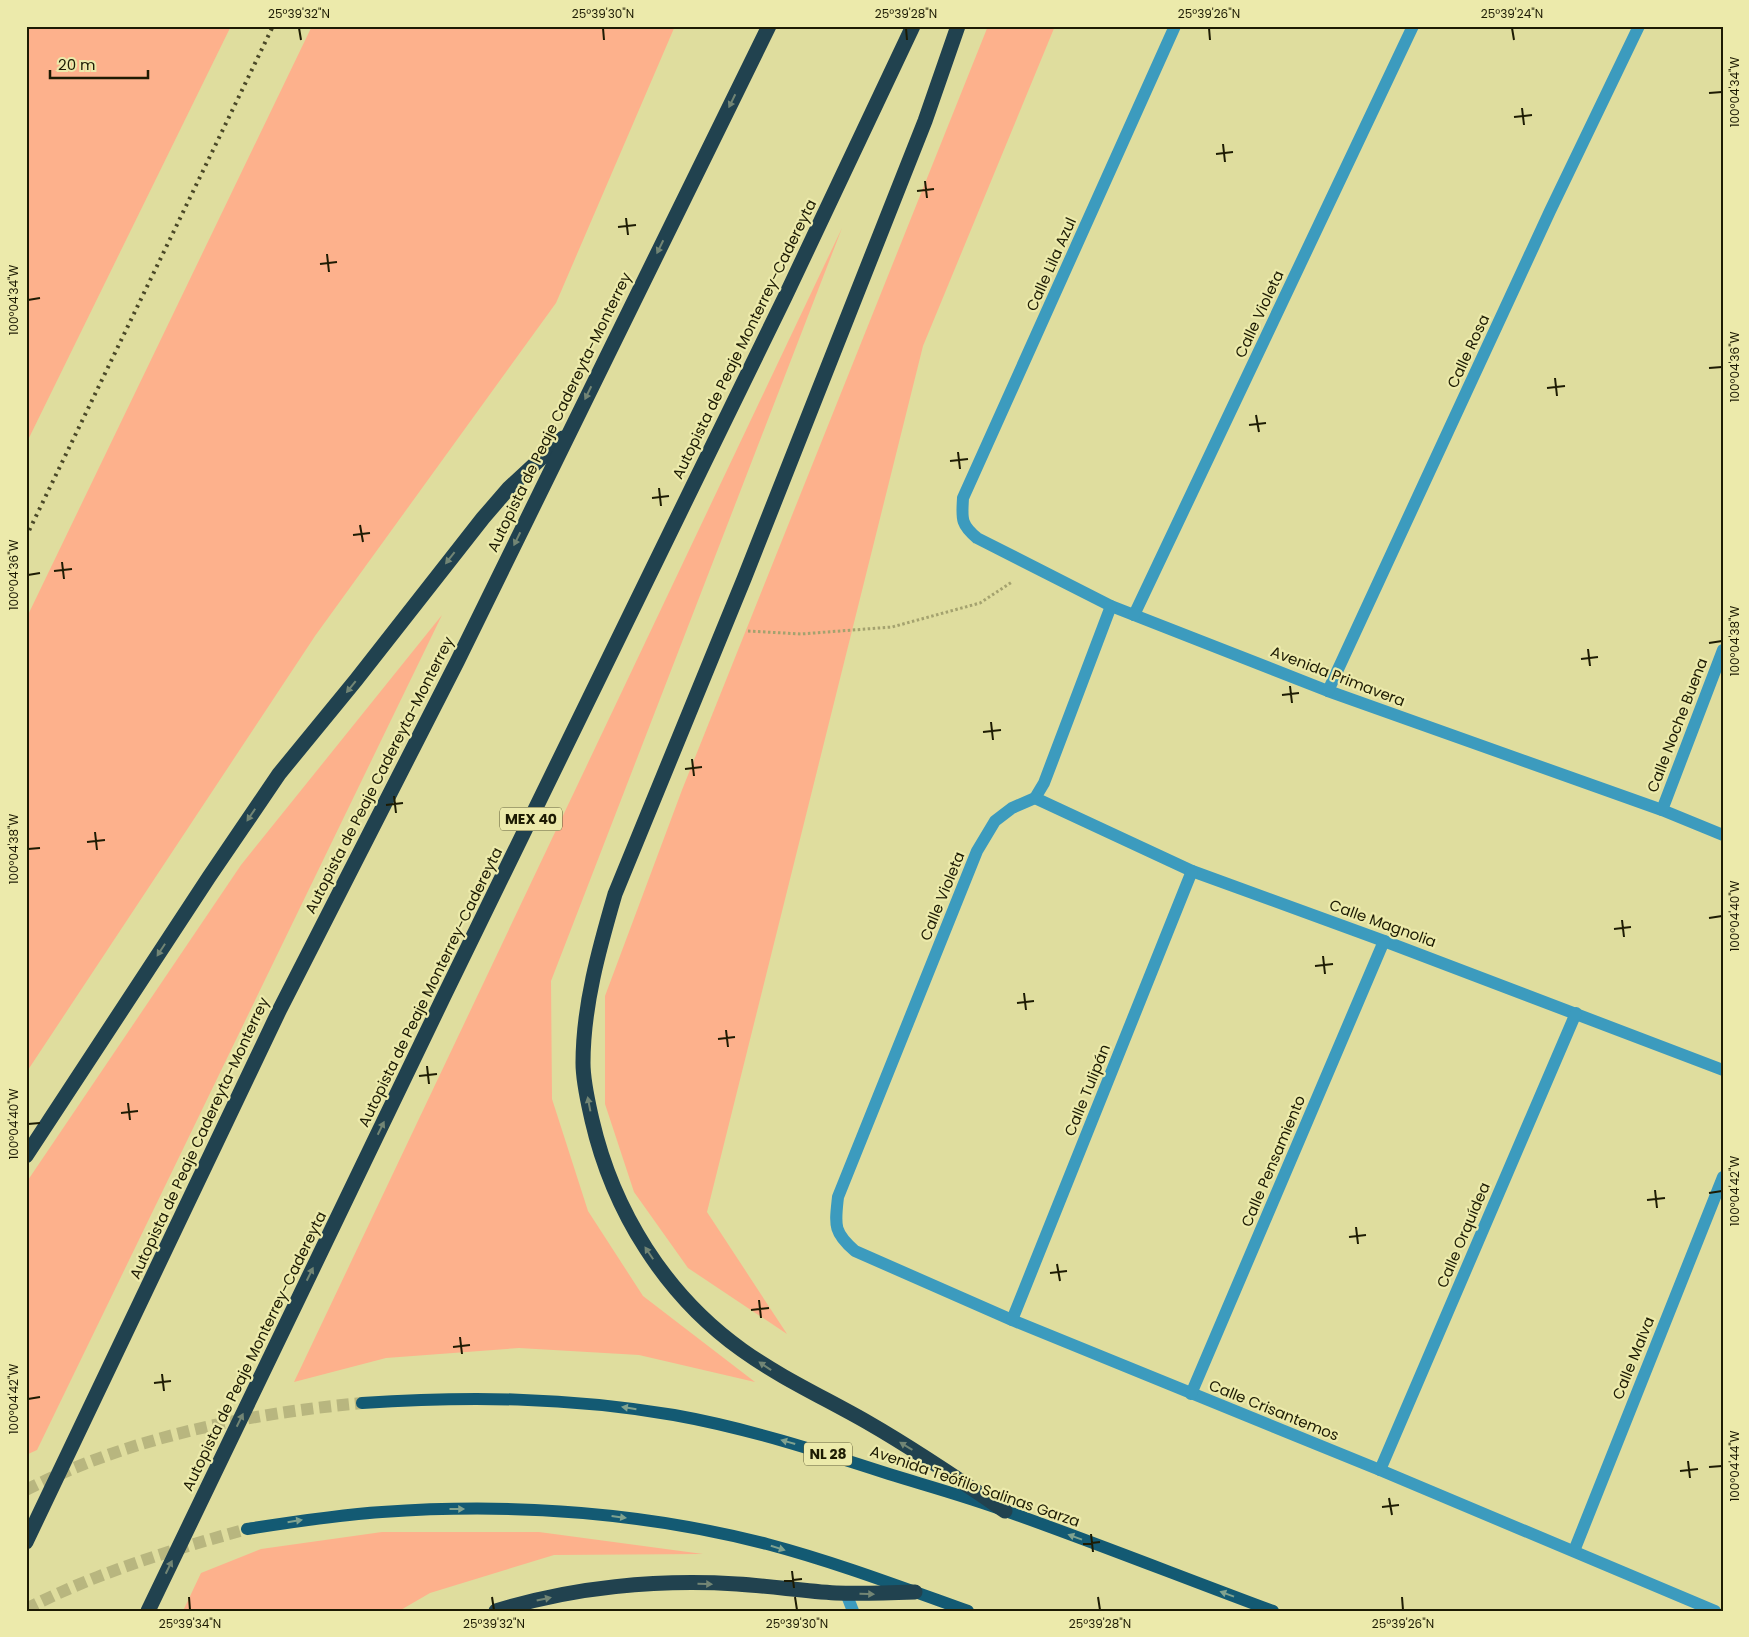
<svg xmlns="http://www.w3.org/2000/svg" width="1749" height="1637" font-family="Poppins,sans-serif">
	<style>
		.green { fill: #fdb18c }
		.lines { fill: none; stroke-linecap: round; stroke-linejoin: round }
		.major-tunnel { stroke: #b8b67f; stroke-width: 12; stroke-dasharray: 12 6; stroke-linecap: butt }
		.path { stroke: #a4a26f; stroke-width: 3; stroke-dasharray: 2.5 2.5; stroke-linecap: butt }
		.minor { stroke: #3c9bbe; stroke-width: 12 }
		.major { stroke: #135a73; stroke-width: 12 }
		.highway { stroke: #21424f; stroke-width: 15 }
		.rail { stroke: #4a4827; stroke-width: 4; stroke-dasharray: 2.5 5; stroke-linecap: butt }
		.oneway { fill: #728574 }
		.oneway2 { fill: #80a28f }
		.ticks { fill: none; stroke: #1d1b03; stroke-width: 2 }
		.labels { text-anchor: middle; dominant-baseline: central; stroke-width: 4.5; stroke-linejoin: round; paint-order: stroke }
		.shield { fill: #eceaab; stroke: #5b5935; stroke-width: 1 }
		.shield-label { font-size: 14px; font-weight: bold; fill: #1d1b03 }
		.street-label { font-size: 15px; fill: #1d1b03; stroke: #eceaab }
		.neatline { fill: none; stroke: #1d1b03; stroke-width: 2 }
		.ticks-label { font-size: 12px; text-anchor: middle; fill: #1d1b03 }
	</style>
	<rect width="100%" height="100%" fill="#dfdd9e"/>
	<g class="green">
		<polygon points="26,26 231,26 26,444"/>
		<polygon points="312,26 675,26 556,303 315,636 26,1073 26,619"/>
		<polygon points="988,26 1055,26 923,346 707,1212 787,1334 688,1268 634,1192 605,1104 605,996 682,790"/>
		<polygon points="842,228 551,981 552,1099 588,1211 643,1296 755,1382 639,1355 519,1348 386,1358 294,1382"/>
		<polygon points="442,615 37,1450 26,1455 26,1183 241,865"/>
		<polygon points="382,1532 539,1532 703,1554 554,1555 430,1593 399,1611 183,1611 201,1573 261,1549"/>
	</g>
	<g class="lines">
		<g class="major-tunnel">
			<path d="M26,1490C131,1437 246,1414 362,1403"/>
			<path d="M26,1609C96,1573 171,1550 247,1529"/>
		</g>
		<polyline class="path" points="748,631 801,634 892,627 980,603 1012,582"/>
		<g class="minor">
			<path d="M1175,26L963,498C962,518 960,524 977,538L1111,606L1328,691L1662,810L1723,835"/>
			<path d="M1111,606L1044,783L1035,798L1012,808L995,821L977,851L838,1197C835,1225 833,1232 855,1251L1012,1320L1380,1470L1715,1611"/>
			<polyline points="1134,615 1413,26"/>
			<polyline points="1328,691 1550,211 1639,26"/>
			<polyline points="1035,798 1192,871 1384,941 1723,1070"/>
			<polyline points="1662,810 1723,650"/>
			<polyline points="1012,1320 1192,871"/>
			<polyline points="1191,1394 1384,941"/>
			<polyline points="1380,1470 1576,1013"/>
			<polyline points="1574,1551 1723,1177"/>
			<polyline points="846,1593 853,1611"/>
		</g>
		<g class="major">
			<path d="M362,1403C468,1396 568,1397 674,1415C747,1428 818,1451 889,1474C928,1486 968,1497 1006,1511C1096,1543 1184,1578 1273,1611"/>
			<path d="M247,1529C292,1522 336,1515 382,1512C510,1503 642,1512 767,1544C835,1562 901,1587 968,1611"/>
		</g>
		<g class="highway">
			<path d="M958,26L925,121L744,579L615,894C599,949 583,1006 583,1063C583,1082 588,1102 592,1120C613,1211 665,1295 742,1350C781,1378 825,1398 867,1422C914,1449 960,1480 1005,1511"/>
			<polyline points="26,1156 209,877 279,774 356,680 483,518 509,488 563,438"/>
			<polyline points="26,1542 280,1009 457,662 769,26"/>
			<polyline points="148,1611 444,996 785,297 913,26"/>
			<path d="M496,1611C572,1587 658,1579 737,1584C770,1586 803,1591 836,1593C862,1594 889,1593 915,1592"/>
		</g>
		<polyline class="rail" points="26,537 273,26"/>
	</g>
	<defs><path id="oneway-solid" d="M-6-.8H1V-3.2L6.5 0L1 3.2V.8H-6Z" transform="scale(1.25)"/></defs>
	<g class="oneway">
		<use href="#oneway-solid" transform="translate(732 101) rotate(116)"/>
		<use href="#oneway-solid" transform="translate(660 247) rotate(116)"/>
		<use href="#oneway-solid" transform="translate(588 393) rotate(116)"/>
		<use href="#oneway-solid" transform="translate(517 539) rotate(116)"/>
		<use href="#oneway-solid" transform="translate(450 558) rotate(128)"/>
		<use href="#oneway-solid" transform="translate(351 687) rotate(129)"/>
		<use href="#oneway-solid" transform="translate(251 815) rotate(124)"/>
		<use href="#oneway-solid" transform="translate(161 950) rotate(123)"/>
		<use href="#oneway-solid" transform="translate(589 1104) rotate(-101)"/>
		<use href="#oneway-solid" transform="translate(381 1128) rotate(-64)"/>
		<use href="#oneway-solid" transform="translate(649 1253) rotate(-124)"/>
		<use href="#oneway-solid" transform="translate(310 1274) rotate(-64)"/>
		<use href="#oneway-solid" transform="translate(765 1366) rotate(-146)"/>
		<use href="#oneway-solid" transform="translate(240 1420) rotate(-64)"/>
		<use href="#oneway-solid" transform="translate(906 1446) rotate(-149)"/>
		<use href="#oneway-solid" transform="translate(169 1567) rotate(-64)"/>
		<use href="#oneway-solid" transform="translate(705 1584) rotate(1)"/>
		<use href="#oneway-solid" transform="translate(867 1594) rotate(1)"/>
		<use href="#oneway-solid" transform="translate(544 1599) rotate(-12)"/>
	</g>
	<g class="oneway2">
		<use href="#oneway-solid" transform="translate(629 1408) rotate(-171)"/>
		<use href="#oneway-solid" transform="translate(788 1442) rotate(-164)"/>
		<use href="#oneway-solid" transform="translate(457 1509)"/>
		<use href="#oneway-solid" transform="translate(619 1517) rotate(7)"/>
		<use href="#oneway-solid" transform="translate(295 1521) rotate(-9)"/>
		<use href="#oneway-solid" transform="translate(1075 1537) rotate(-160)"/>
		<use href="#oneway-solid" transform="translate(778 1548) rotate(17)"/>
		<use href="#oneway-solid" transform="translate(1227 1594) rotate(-160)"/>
	</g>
	<path class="ticks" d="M299,28L301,40M603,28L604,40M906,28L907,40M1209,28L1210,40M1512,28L1514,40M1709,93L1722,92M1522,108L1524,125M1514,117L1532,115M1223,144L1225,162M1216,154L1233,152M925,181L927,198M917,191L934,189M626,218L628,235M618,227L636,225M327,254L329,272M320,264L337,262M28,300L40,298M1709,368L1722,367M1555,378L1557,396M1547,388L1565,386M1256,415L1259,432M1249,425L1266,423M958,452L960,469M950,461L968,459M659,488L661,506M652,498L669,496M360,525L363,542M353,535L370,533M62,562L64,579M54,571L72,569M28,575L40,573M1709,643L1722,641M1588,649L1590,666M1581,659L1598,657M1290,686L1292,703M1282,695L1299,693M991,722L993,740M983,732L1001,730M692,759L694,776M685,769L702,767M394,796L396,813M386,805L403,803M95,832L97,850M87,842L105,840M28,849L40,848M1709,918L1722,916M1622,920L1624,937M1614,929L1631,927M1323,956L1325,974M1315,966L1333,964M1024,993L1026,1010M1017,1003L1034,1001M726,1030L728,1047M718,1039L735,1037M427,1066L429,1084M419,1076L437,1074M128,1103L130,1120M121,1113L138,1111M28,1124L40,1123M1655,1190L1657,1208M1709,1193L1722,1191M1647,1200L1665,1198M1356,1227L1358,1244M1349,1237L1366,1235M1057,1264L1060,1281M1050,1273L1067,1271M759,1300L761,1318M751,1310L769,1308M460,1337L462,1354M453,1347L470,1345M162,1374L164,1391M154,1383L171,1381M28,1399L40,1397M1688,1461L1690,1478M1709,1467L1722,1466M1680,1471L1698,1469M1389,1498L1392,1515M1382,1507L1399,1505M1091,1534L1093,1552M1083,1544L1100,1542M792,1571L794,1588M784,1581L802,1579M189,1597L190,1610M492,1597L494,1610M795,1597L797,1610M1098,1597L1100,1610M1402,1597L1403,1610"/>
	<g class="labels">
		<g class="shield">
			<rect x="500" y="807.5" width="62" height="23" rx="4"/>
			<rect x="804" y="1442.5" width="48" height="23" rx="4"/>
		</g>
		<g class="shield-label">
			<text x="531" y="819">MEX 40</text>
			<text x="828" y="1454">NL 28</text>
		</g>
		<g class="street-label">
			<text transform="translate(1051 264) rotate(-66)">Calle Lila Azul</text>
			<text transform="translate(1259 314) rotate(-65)">Calle Violeta</text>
			<text transform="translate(744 339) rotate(-64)">Autopista de Peaje Monterrey-Cadereyta</text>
			<text transform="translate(1468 351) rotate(-65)">Calle Rosa</text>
			<text transform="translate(559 412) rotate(-64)">Autopista de Peaje Cadereyta-Monterrey</text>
			<text transform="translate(1338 676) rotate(21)">Avenida Primavera</text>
			<text transform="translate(1677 725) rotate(-69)">Calle Noche Buena</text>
			<text transform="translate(379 775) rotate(-63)">Autopista de Peaje Cadereyta-Monterrey</text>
			<text transform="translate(942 896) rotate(-68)">Calle Violeta</text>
			<text transform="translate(1383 923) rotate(20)">Calle Magnolia</text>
			<text transform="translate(430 987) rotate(-64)">Autopista de Peaje Monterrey-Cadereyta</text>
			<text transform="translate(1087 1090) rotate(-68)">Calle Tulipán</text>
			<text transform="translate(199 1138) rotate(-65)">Autopista de Peaje Cadereyta-Monterrey</text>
			<text transform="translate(1273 1161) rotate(-67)">Calle Pensamiento</text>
			<text transform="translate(1463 1235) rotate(-67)">Calle Orquídea</text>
			<text transform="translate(254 1351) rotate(-64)">Autopista de Peaje Monterrey-Cadereyta</text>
			<text transform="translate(1633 1358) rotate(-68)">Calle Malva</text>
			<text transform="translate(1274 1410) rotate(22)">Calle Crisantemos</text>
			<text transform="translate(975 1486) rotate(19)">Avenida Teófilo Salinas Garza</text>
		</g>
	</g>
	<rect width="1749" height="1637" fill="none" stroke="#eceaab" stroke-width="55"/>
	<path d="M50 70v8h98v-8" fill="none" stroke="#1d1b03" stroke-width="2.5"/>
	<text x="58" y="70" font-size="15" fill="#1d1b03" stroke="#eceaab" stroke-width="4" paint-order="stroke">20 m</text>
	<rect x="28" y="28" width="1694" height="1582" class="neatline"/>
	<g class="ticks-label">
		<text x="299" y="18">25°39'32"N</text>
		<text x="603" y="18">25°39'30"N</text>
		<text x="906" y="18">25°39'28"N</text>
		<text x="1209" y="18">25°39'26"N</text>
		<text x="1512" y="18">25°39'24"N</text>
		<text transform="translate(1735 92) rotate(-90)" y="4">100°04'34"W</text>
		<text transform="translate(14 300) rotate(-90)" y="4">100°04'34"W</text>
		<text transform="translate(1735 367) rotate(-90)" y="4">100°04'36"W</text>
		<text transform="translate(14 575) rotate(-90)" y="4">100°04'36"W</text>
		<text transform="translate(1735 641) rotate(-90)" y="4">100°04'38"W</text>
		<text transform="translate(14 849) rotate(-90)" y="4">100°04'38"W</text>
		<text transform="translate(1735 916) rotate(-90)" y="4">100°04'40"W</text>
		<text transform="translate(14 1124) rotate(-90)" y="4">100°04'40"W</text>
		<text transform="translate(1735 1191) rotate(-90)" y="4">100°04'42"W</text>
		<text transform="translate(14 1399) rotate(-90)" y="4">100°04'42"W</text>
		<text transform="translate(1735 1466) rotate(-90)" y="4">100°04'44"W</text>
		<text x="190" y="1628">25°39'34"N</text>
		<text x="494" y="1628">25°39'32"N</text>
		<text x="797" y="1628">25°39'30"N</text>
		<text x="1100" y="1628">25°39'28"N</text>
		<text x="1403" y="1628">25°39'26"N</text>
	</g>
</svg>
